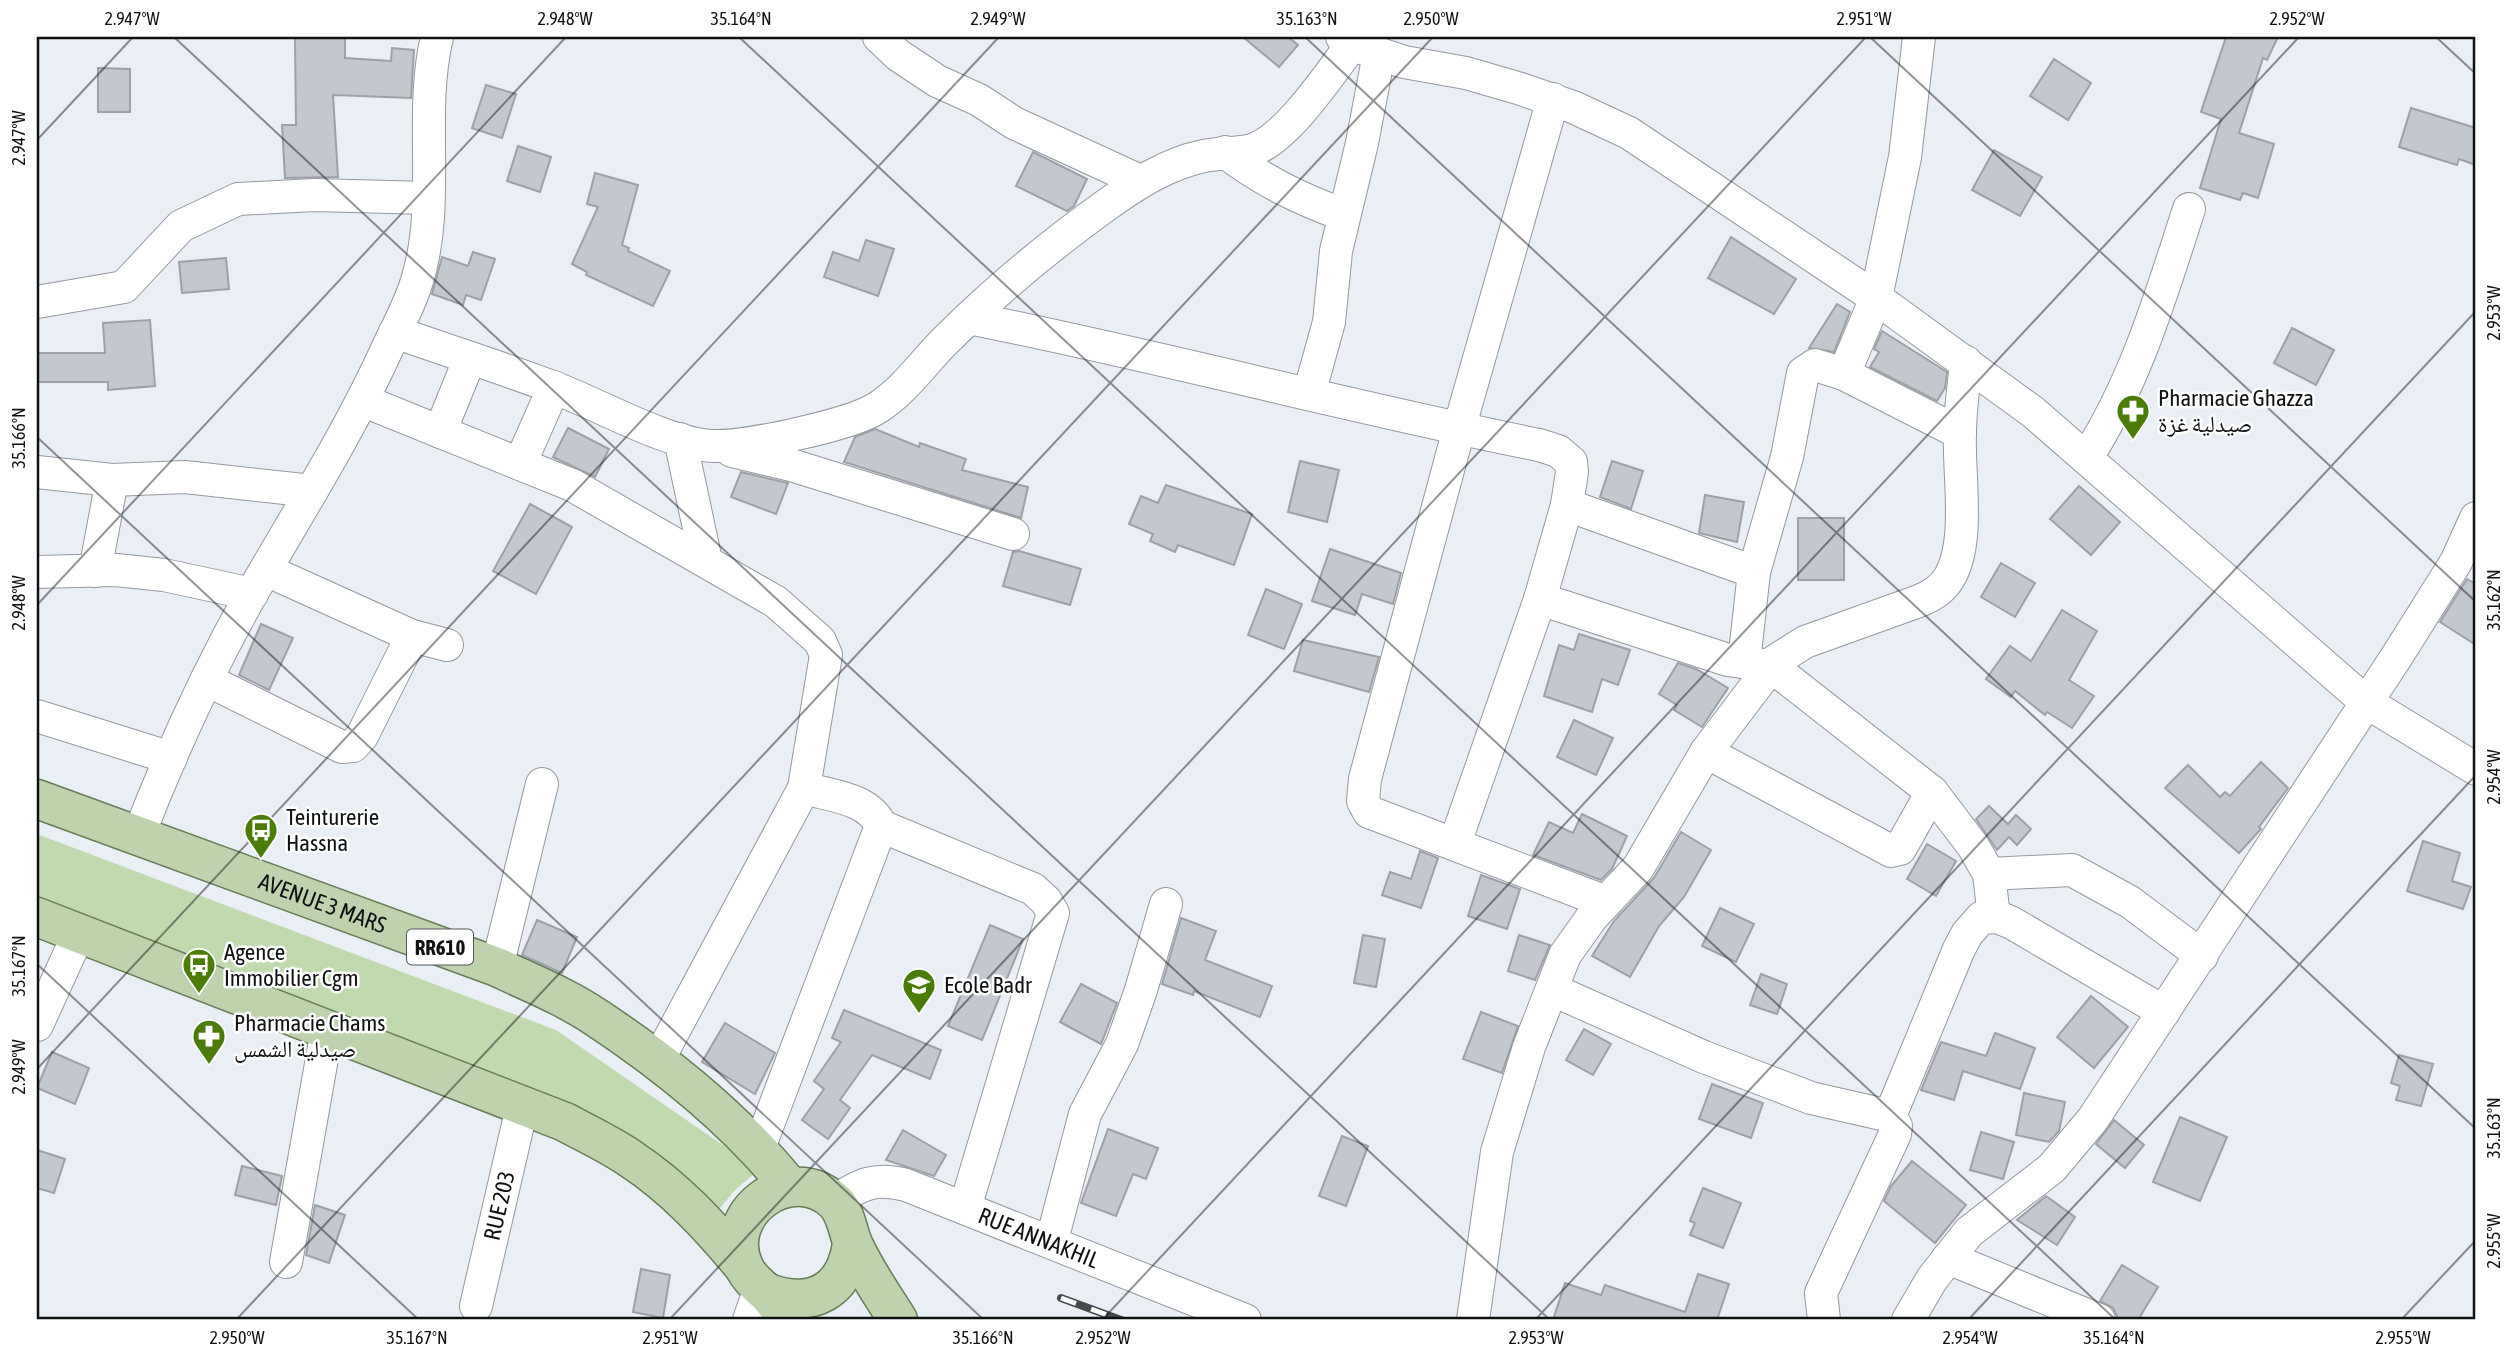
<svg xmlns="http://www.w3.org/2000/svg" width="2513" height="1357" font-family="'Asap Condensed','Noto Naskh Arabic',sans-serif">
<style>
.green{fill:#c0daad}
.building{fill:#c3c8ce;stroke:#9da1a7;stroke-width:2}
.lines{fill:none;stroke-linecap:round;stroke-linejoin:round}
.minor-casing{stroke:#94989e;stroke-width:34}
.major-casing{stroke:#657c54;stroke-width:41}
.minor{stroke:#fff;stroke-width:32}
.major{stroke:#bed3ad;stroke-width:38}
.rail-casing{stroke:#474a4d;stroke-width:8}
.rail{stroke:#fff;stroke-width:5;stroke-dasharray:16;stroke-linecap:butt}
.ticks{fill:none;stroke:#0f1113;stroke-width:2;stroke-opacity:0.45}
.labels{text-anchor:middle;dominant-baseline:central;stroke-width:5;stroke-linejoin:round;paint-order:stroke}
.shield{fill:#fff;stroke:#57585a;stroke-width:2}
.shield-label{font-size:21px;font-weight:bold;fill:#0f1113}
.poi-label{font-size:23px;fill:#0f1113;stroke:#fff;text-anchor:start}
.street-label{font-size:23px;fill:#0f1113;stroke:#fff}
.neatline{fill:none;stroke:#0f1113;stroke-width:2.5}
.ticks-label{font-size:18px;text-anchor:middle;fill:#0f1113}
</style>
<rect width="100%" height="100%" fill="#eaeff5"/>
<!-- green -->
<polygon class="green" points="37,834 556,1030 759,1170 736,1189 715,1214 646,1156 37,907"/>
<!-- building -->
<g class="building">
<polygon points="1243,37 1288,37 1298,45 1279,67"/>
<polygon points="2226,37 2278,37 2267,60 2263,58 2239,133 2274,144 2258,198 2243,193 2240,200 2200,188 2221,119 2201,112"/>
<polygon points="295,38 345,38 345,58 391,61 392,48 414,50 411,98 333,95 338,177 285,178 282,125 296,125"/>
<polygon points="2054,59 2091,83 2068,120 2030,96"/>
<polygon points="98,68 130,69 130,112 98,112"/>
<polygon points="486,85 516,94 502,138 472,128"/>
<polygon points="2411,108 2476,128 2476,165 2459,159 2457,165 2399,147"/>
<polygon points="518,146 551,157 540,192 507,181"/>
<polygon points="1994,150 2042,177 2020,216 1972,190"/>
<polygon points="1033,152 1087,179 1074,206 1067,211 1016,186"/>
<polygon points="595,173 638,185 622,245 629,248 628,251 670,271 653,306 586,275 587,272 572,264 598,207 587,204"/>
<polygon points="1731,237 1796,279 1774,314 1708,278"/>
<polygon points="866,240 894,249 878,296 824,277 833,252 859,261"/>
<polygon points="473,252 495,259 481,300 466,295 463,305 432,294 442,257 468,266"/>
<polygon points="226,258 229,289 182,293 179,262"/>
<polygon points="1837,304 1850,312 1834,352 1809,348"/>
<polygon points="150,320 155,386 108,390 108,382 37,382 37,353 105,353 103,323"/>
<polygon points="2292,328 2334,350 2316,385 2274,363"/>
<polygon points="1882,331 1947,372 1945,388 1937,401 1870,367 1879,352 1874,349"/>
<polygon points="568,428 609,449 595,477 553,457"/>
<polygon points="875,429 919,447 920,443 966,459 962,470 1028,487 1021,518 844,462 855,437"/>
<polygon points="1300,461 1339,470 1327,522 1288,512"/>
<polygon points="1612,461 1643,471 1631,509 1600,497"/>
<polygon points="741,472 788,483 776,514 731,497"/>
<polygon points="1166,485 1252,514 1234,565 1178,545 1175,552 1150,541 1153,534 1129,524 1141,496 1158,503"/>
<polygon points="2079,486 2120,522 2091,555 2050,519"/>
<polygon points="1705,495 1744,502 1737,542 1699,533"/>
<polygon points="530,504 572,527 536,594 493,571"/>
<rect x="1798" y="518" width="46" height="62"/>
<polygon points="1330,549 1401,573 1393,604 1362,594 1355,615 1312,601"/>
<polygon points="1019,551 1081,569 1070,605 1003,586 1013,552"/>
<polygon points="2001,563 2035,583 2015,617 1981,597"/>
<polygon points="2467,579 2476,584 2476,645 2440,622"/>
<polygon points="1266,589 1302,604 1284,649 1248,635"/>
<polygon points="2062,610 2097,631 2069,680 2094,696 2072,728 2047,712 2045,715 2015,691 2011,697 1986,679 2010,646 2031,661"/>
<polygon points="261,624 293,638 269,690 239,675"/>
<polygon points="1579,634 1630,650 1618,685 1602,679 1592,712 1544,696 1559,645 1574,650"/>
<polygon points="1303,640 1379,657 1369,692 1294,671"/>
<polygon points="1678,663 1696,669 1728,688 1702,727 1674,710 1677,705 1659,694"/>
<polygon points="1574,720 1613,738 1596,775 1557,757"/>
<polygon points="2261,762 2288,788 2259,827 2261,829 2239,853 2165,788 2188,765 2220,797 2225,792 2230,796"/>
<polygon points="1989,806 2008,824 2016,815 2031,829 2017,845 2009,837 1997,850 1976,819"/>
<polygon points="1582,814 1627,836 1612,869 1601,880 1533,855 1549,822 1573,833"/>
<polygon points="1681,832 1711,850 1684,897 1659,926 1630,977 1592,956 1614,921 1654,878"/>
<polygon points="2423,841 2460,853 2452,881 2471,887 2463,909 2407,891"/>
<polygon points="1927,844 1956,861 1936,896 1907,879"/>
<polygon points="1420,851 1438,858 1421,908 1382,895 1390,872 1411,879"/>
<polygon points="1481,875 1520,889 1507,929 1468,916"/>
<polygon points="1720,908 1754,924 1736,962 1702,946"/>
<polygon points="1181,918 1216,931 1205,960 1272,986 1260,1017 1194,991 1193,995 1162,984"/>
<polygon points="537,920 577,937 562,973 522,955"/>
<polygon points="990,925 1023,939 982,1040 948,1026"/>
<polygon points="1363,935 1385,939 1376,987 1354,983"/>
<polygon points="1519,935 1550,945 1535,980 1508,971"/>
<polygon points="1761,974 1787,984 1777,1014 1750,1005"/>
<polygon points="1081,984 1117,1003 1101,1044 1060,1022"/>
<polygon points="2091,996 2128,1027 2094,1068 2057,1037"/>
<polygon points="844,1010 941,1050 930,1079 872,1055 840,1100 850,1108 828,1139 802,1120 824,1089 814,1081 841,1042 832,1038"/>
<polygon points="1481,1012 1518,1026 1502,1073 1463,1059"/>
<polygon points="725,1023 775,1053 755,1094 702,1062"/>
<polygon points="1584,1029 1611,1044 1593,1075 1566,1060"/>
<polygon points="1995,1033 2035,1048 2020,1089 1963,1071 1954,1100 1921,1090 1941,1042 1986,1056"/>
<polygon points="52,1052 89,1068 75,1104 37,1088"/>
<polygon points="2399,1055 2433,1064 2421,1106 2396,1100 2400,1086 2391,1083"/>
<polygon points="1712,1084 1763,1103 1751,1138 1699,1119"/>
<polygon points="2024,1093 2065,1102 2059,1131 2049,1142 2016,1135"/>
<polygon points="2180,1117 2227,1137 2200,1201 2153,1182"/>
<polygon points="2114,1120 2144,1145 2125,1168 2096,1144"/>
<polygon points="1108,1129 1158,1148 1146,1179 1133,1174 1116,1216 1081,1203"/>
<polygon points="903,1130 946,1155 934,1176 886,1160"/>
<polygon points="1981,1132 2014,1142 2003,1179 1970,1170"/>
<polygon points="1342,1136 1368,1146 1346,1206 1319,1196"/>
<polygon points="37,1150 65,1159 54,1193 37,1188"/>
<polygon points="1912,1161 1966,1205 1935,1243 1884,1201 1891,1186"/>
<polygon points="242,1166 282,1176 276,1205 235,1195"/>
<polygon points="1703,1188 1741,1203 1723,1248 1690,1235 1695,1223 1690,1221"/>
<polygon points="2046,1196 2075,1217 2057,1245 2017,1220"/>
<polygon points="315,1205 345,1215 329,1263 306,1255"/>
<polygon points="2122,1265 2158,1287 2138,1320 2119,1320 2113,1308 2100,1301"/>
<polygon points="641,1269 670,1275 663,1318 633,1312"/>
<polygon points="1698,1274 1729,1284 1717,1320 1553,1320 1565,1283 1601,1295 1605,1285 1685,1312"/>
</g>
<g class="lines">
<defs>
<g id="minor">
<polyline points="879,37 898,55 937,81 979,100 1014,123 1140,181"/>
<polyline points="1342,37 1362,48 1404,62 1466,73 1521,89 1573,107 1629,133 1876,298 2033,412 2366,702 2476,769"/>
<polyline points="1553,99 1459,429 1365,779 1363,801 1369,812 1606,902"/>
<path d="M1225 152C1263 181 1300 199 1344 215"/>
<polyline points="37,302 124,287 181,226 238,199 314,195 428,198"/>
<path d="M969 318C1160 356 1348 407 1539 445L1558 451 1571 462 1572 472 1567 505 1540 599 1455 843"/>
<path d="M395 332C448 351 503 368 555 388 600 405 667 444 713 446 747 447 850 425 877 408 905 390 923 363 945 341 995 291 1048 247 1105 206 1134 185 1168 163 1204 156 1220 152 1239 155 1255 149 1289 136 1331 72 1353 43"/>
<polyline points="1844,374 1876,298 1905,157 1919,37"/>
<polyline points="1309,394 1329,322 1336,251 1362,143 1379,54"/>
<polyline points="364,401 572,485 776,602 820,641 826,655 804,788 657,1062"/>
<polyline points="440,432 470,358"/>
<polyline points="680,439 706,561"/>
<polyline points="732,451 791,465 1013,534"/>
<path d="M2087 457C2136 381 2161 295 2189 209"/>
<polyline points="520,464 554,387"/>
<polyline points="37,472 112,480 185,477 312,491"/>
<polyline points="1567,505 1754,572"/>
<polyline points="266,570 412,636 447,645"/>
<polyline points="95,571 112,480"/>
<polyline points="37,572 116,570 164,575 252,594"/>
<polyline points="1540,599 1728,660 1771,666 1932,792 1973,846 1989,874 1994,917"/>
<polyline points="1744,662 1754,572 1787,457 1803,373 1815,365 1844,374 1960,433"/>
<polyline points="207,680 342,747 353,746 362,736 412,636"/>
<polyline points="37,716 171,758"/>
<polyline points="1706,752 1891,851 1900,849 1932,792"/>
<polyline points="881,826 1033,889 1046,901 1053,913 965,1208"/>
<path d="M138 837C170 754 208 671 252 593 299 511 349 433 388 347 398 326 409 306 416 284 442 204 418 117 437 37"/>
<polyline points="1989,874 2072,870 2130,902 2202,956"/>
<polyline points="497,967 542,784"/>
<polyline points="1553,990 1704,1057 1811,1098 1890,1116 1896,1126 1895,1134 1821,1293 1824,1320"/>
<polyline points="37,1025 79,933"/>
<polyline points="1890,1116 1959,949 1967,934 1981,918 1998,917 2012,923 2164,1012"/>
<path d="M759 1148 881 826C869 798 831 796 804 788"/>
<path id="s1" d="M834 1202C860 1184 875 1177 906 1185L1245 1320"/>
<polyline points="1052,1240 1085,1114 1122,1044 1141,990 1166,904"/>
<polyline points="1948,1258 2099,1320"/>
<polyline points="286,1262 327,1030"/>
<path id="s2" d="M476 1306 523 1103"/>
<polyline points="749,1320 760,1288"/>
<path d="M1473 1320 1497 1152 1529 1047 1565 955 1592 917 1638 868 1706 752 1775 661 1805 642 1919 601C1931 596 1942 590 1949 578 1971 542 1958 474 1960 433 1960 409 1964 386 1966 362"/>
<polyline points="1908,1320 1932,1279 1969,1232 2052,1168 2093,1119 2397,656 2456,562 2476,518"/>
</g>
<g id="major">
<path id="s3" d="M37 799 497 967C531 983 566 997 597 1018 668 1065 737 1121 790 1187"/>
<path d="M37 917 565 1122C587 1134 611 1145 631 1159 675 1188 711 1227 744 1267"/>
<path d="M768 1293C813 1309 845 1291 852 1244"/>
<path d="M789 1320C782 1313 776 1303 769 1295 760 1286 750 1280 744 1267 719 1213 791 1160 835 1202 847 1214 847 1231 854 1246 866 1272 883 1296 898 1320"/>
</g>
</defs>
<!-- minor casing -->
<use href="#minor" class="minor-casing"/>
<!-- major casing -->
<use href="#major" class="major-casing"/>
<!-- minor -->
<use href="#minor" class="minor"/>
<!-- major -->
<use href="#major" class="major"/>
<defs>
<polyline id="rail" points="1061,1298 1121,1320"/>
</defs>
<!-- rail casing -->
<use href="#rail" class="rail-casing"/>
<!-- rail -->
<use href="#rail" class="rail"/>
</g>
<!-- ticks -->
<path class="ticks" d="M174 37 1550 1320M739 37 2116 1320M1305 37 2476 1129M1870 37 2476 602M2436 37 2476 74M37 140 133 37M37 437 984 1320M37 605 566 37M37 964 419 1320M37 1069 999 37M236 1320 1433 37M669 1320 1866 37M1102 1320 2299 37M1535 1320 2476 311M1968 1320 2476 775M2401 1320 2476 1240"/>
<!-- icons -->
<defs>
<symbol id="pharmacy-pin" viewBox="-11 -11 22 30"><path d="M0 17L-7.5 6A9.5 9.5 0 1 1 7.5 6Z" fill="#4b7c08" stroke="#fff"/><path d="M-2-6h4v4h4v4h-4v4h-4v-4h-4v-4h4Z" fill="#fff"/></symbol>
<symbol id="bus-pin" viewBox="-11 -11 22 30"><path d="M0 17L-7.5 6A9.5 9.5 0 1 1 7.5 6Z" fill="#4b7c08" stroke="#fff"/><path d="M-5-6H5V4H4V6H2V4H-2V6H-4V4H-5ZM-3.5-4V0h7V-4ZM-3.5 1.2v1.5H-2V1.2ZM2 1.2v1.5H3.5V1.2Z" fill="#fff"/></symbol>
<symbol id="school-pin" viewBox="-11 -11 22 30"><path d="M0 17L-7.5 6A9.5 9.5 0 1 1 7.5 6Z" fill="#4b7c08" stroke="#fff"/><path d="M0-5L7-2L0 1L-7-2ZM-4 1L0 2.5L4 1V4Q0 6-4 4Z" fill="#fff"/></symbol>
</defs>
<g fill-rule="evenodd">
<use href="#pharmacy-pin" x="2114" y="392" width="38" height="52"/>
<use href="#bus-pin" x="242" y="811" width="38" height="52"/>
<use href="#bus-pin" x="180" y="946" width="38" height="52"/>
<use href="#school-pin" x="900" y="966" width="38" height="52"/>
<use href="#pharmacy-pin" x="190" y="1017" width="38" height="52"/>
</g>
<g class="labels">
<!-- shield labels -->
<rect class="shield" x="407" y="929.5" width="66" height="35" rx="5"/>
<g class="shield-label">
<text x="440" y="947">RR610</text>
</g>
<!-- poi labels -->
<g class="poi-label">
<text x="2158" y="398">Pharmacie Ghazza<tspan x="2158" dy="26">صيدلية غزة</tspan></text>
<text x="286" y="817">Teinturerie<tspan x="286" dy="26">Hassna</tspan></text>
<text x="224" y="952">Agence<tspan x="224" dy="26">Immobilier Cgm</tspan></text>
<text x="944" y="985">Ecole Badr</text>
<text x="234" y="1023">Pharmacie Chams<tspan x="234" dy="26">صيدلية الشمس</tspan></text>
</g>
<!-- street labels -->
<g class="street-label">
<text stroke="none"><textPath href="#s3" startOffset="304">AVENUE 3 MARS</textPath></text>
<text stroke="none"><textPath href="#s2" startOffset="103">RUE 203</textPath></text>
<text stroke="none"><textPath href="#s1" startOffset="220">RUE ANNAKHIL</textPath></text>
</g>
</g>
<!-- border -->
<rect width="2513" height="1357" fill="none" stroke="#ffffff" stroke-width="77"/>
<rect x="38" y="38" width="2436" height="1280" class="neatline"/>
<g class="ticks-label">
<text x="132" y="25">2.947°W</text>
<text x="565" y="25">2.948°W</text>
<text x="741" y="25">35.164°N</text>
<text x="998" y="25">2.949°W</text>
<text x="1307" y="25">35.163°N</text>
<text x="1431" y="25">2.950°W</text>
<text x="1864" y="25">2.951°W</text>
<text x="2297" y="25">2.952°W</text>
<text transform="translate(19 138) rotate(-90)" y="6">2.947°W</text>
<text transform="translate(2494 313) rotate(-90)" y="6">2.953°W</text>
<text transform="translate(19 438) rotate(-90)" y="6">35.166°N</text>
<text transform="translate(2494 600) rotate(-90)" y="6">35.162°N</text>
<text transform="translate(19 603) rotate(-90)" y="6">2.948°W</text>
<text transform="translate(2494 777) rotate(-90)" y="6">2.954°W</text>
<text transform="translate(19 966) rotate(-90)" y="6">35.167°N</text>
<text transform="translate(19 1067) rotate(-90)" y="6">2.949°W</text>
<text transform="translate(2494 1128) rotate(-90)" y="6">35.163°N</text>
<text transform="translate(2494 1241) rotate(-90)" y="6">2.955°W</text>
<text x="237" y="1344">2.950°W</text>
<text x="417" y="1344">35.167°N</text>
<text x="670" y="1344">2.951°W</text>
<text x="983" y="1344">35.166°N</text>
<text x="1103" y="1344">2.952°W</text>
<text x="1536" y="1344">2.953°W</text>
<text x="1970" y="1344">2.954°W</text>
<text x="2114" y="1344">35.164°N</text>
<text x="2403" y="1344">2.955°W</text>
</g>
</svg>
